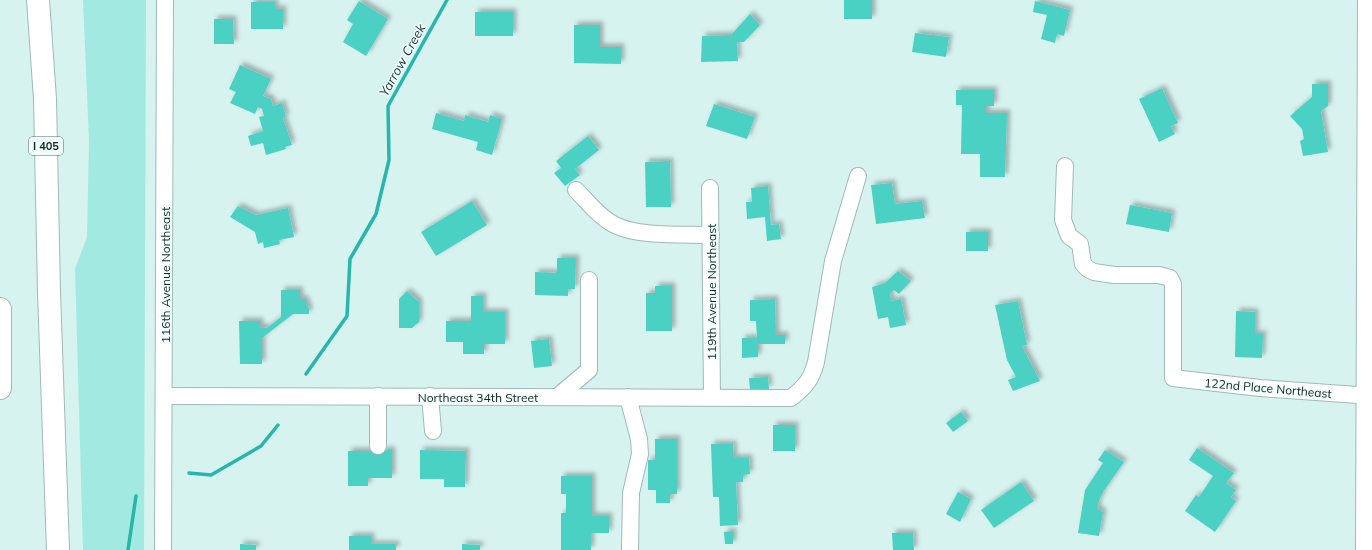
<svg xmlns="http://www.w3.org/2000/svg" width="1372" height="550" font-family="Mulish,sans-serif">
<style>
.green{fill:#a1e9e1}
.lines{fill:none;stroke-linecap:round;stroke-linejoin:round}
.stream{stroke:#28b6ab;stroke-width:3.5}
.building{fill:#4cd0c4;filter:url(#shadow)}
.minor-casing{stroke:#9fbab7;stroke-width:18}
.highway-casing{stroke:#9fbab7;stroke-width:24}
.minor{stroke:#fff;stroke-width:16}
.highway{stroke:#fff;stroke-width:22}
.labels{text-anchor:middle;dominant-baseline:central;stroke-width:3;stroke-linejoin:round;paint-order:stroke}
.shield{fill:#edfefc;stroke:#586563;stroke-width:1}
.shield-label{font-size:11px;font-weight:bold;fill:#182321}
.street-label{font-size:12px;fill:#182321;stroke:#edfefc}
.water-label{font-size:13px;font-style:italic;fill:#1d3431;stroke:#edfefc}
</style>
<defs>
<filter id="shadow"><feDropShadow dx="3.5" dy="-3.5" stdDeviation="2" flood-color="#0004"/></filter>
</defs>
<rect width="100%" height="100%" fill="#d7f3f0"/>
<!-- green -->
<polygon class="green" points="83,0 146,0 144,550 83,550 75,269 87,237 89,141"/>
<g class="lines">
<!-- stream -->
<g class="stream">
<polyline points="306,374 347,316 350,259 376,214 389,160 388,106 447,0"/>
<polyline points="189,473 211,475 261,446 278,425"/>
<polyline points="128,550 136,496"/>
</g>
</g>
<!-- building -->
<g class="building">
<rect x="844" y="0" width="28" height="19"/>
<polygon points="359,1 388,19 366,56 343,42 353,24 347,20"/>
<polygon points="1035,1 1070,10 1064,36 1057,34 1055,43 1041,39 1047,15 1033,12"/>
<polygon points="251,2 275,2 275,9 283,9 283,29 251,29"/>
<rect x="475" y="12" width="38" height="24"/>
<polygon points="750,14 760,25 744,42 737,42 738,61 701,62 702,36 731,35"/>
<polygon points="214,19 233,19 234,44 214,44"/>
<polygon points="574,25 600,25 600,47 621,47 621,64 574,63"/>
<polygon points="915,33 949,37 946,57 912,52"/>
<polygon points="240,65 271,79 263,96 271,99 273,106 282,103 286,117 283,118 292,145 285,147 286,149 266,155 263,143 251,146 248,136 263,131 259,117 264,116 262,109 258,107 255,114 230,103 236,92 229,89"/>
<polygon points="1312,84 1328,84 1328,106 1321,111 1328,152 1303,156 1300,141 1304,139 1302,129 1290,116 1312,97"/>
<polygon points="1162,88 1178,123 1171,126 1175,134 1159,142 1139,99"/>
<polygon points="956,90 994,90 994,106 986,106 986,113 1007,113 1005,177 980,177 980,154 961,154 962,105 956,105"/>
<polygon points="714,104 755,117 747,139 706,126"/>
<polygon points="436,113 464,121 465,115 488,122 490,115 502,119 492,155 476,150 478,142 432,129"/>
<polygon points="588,136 599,150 575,169 580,175 565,186 554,173 561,168 556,161"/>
<polygon points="670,161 671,207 646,207 645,162"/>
<polygon points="892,183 895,204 922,201 925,218 876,224 871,185"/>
<polygon points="768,186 771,225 779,224 781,239 767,241 765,217 747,219 746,202 752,202 751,188"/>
<polygon points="472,201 487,225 436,256 421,232"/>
<polygon points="1130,205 1172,213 1169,232 1126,224"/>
<polygon points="238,206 256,215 288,208 294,237 279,240 280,244 264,248 263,242 258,244 255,232 230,217"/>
<rect x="966" y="232" width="22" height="19"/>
<polygon points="557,258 576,258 575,289 568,289 568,296 535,295 535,272 557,273"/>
<polygon points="898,271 911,281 899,294 894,290 890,294 891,301 901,299 906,325 890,328 888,317 878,319 872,287 885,283"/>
<polygon points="655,286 672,286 672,331 646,331 646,293 655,293"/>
<polygon points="281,290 300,290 300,299 306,299 306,304 309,308 309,314 293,314 262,338 262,364 240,364 239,321 260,321 260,327 267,328 281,317"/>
<polygon points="407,291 419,302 419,322 412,328 399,328 399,299"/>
<polygon points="471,296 483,296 483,312 505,312 505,344 484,344 484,354 463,354 463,342 446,342 446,321 471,321"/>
<polygon points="775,299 776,335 785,335 785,344 758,344 758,357 742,358 742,338 757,338 756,321 750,321 750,300"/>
<polygon points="1018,301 1027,345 1022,346 1040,381 1013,391 1008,380 1016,377 1007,360 995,305"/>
<polygon points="1236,311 1255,312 1255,334 1263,334 1262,358 1235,357"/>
<polygon points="549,339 552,366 534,368 531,341"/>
<polygon points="768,377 769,389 750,389 749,378"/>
<polygon points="961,412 968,421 953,432 946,423"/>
<rect x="773" y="425" width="22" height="26"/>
<polygon points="655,439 677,439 677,494 670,494 670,503 656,503 656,490 648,490 648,460 655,460"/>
<polygon points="711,444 733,444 734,458 749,458 750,474 743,475 743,482 736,482 738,525 720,526 719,497 713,497"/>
<polygon points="1197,448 1234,473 1226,483 1236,490 1231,497 1236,501 1215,532 1185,511 1196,495 1199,497 1213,476 1189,460"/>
<polygon points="384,450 392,450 392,478 368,478 368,486 348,486 348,451 384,451"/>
<polygon points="420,450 466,451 465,487 444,487 444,479 420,479"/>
<polygon points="1105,450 1124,462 1103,492 1099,501 1097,508 1103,512 1099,536 1078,533 1085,490 1103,463 1098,460"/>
<polygon points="561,476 592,476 592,516 609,516 609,533 591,533 591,550 561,550 561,513 566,513 566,494 561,494"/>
<polygon points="1021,482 1034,501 994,528 981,510"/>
<polygon points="958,492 971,499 960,522 946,514"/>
<polygon points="733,531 733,544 725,544 724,532"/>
<polygon points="892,533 913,533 914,550 893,550"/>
<polygon points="349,536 371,536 371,544 396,544 396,550 349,550"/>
<polygon points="240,544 256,545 256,550 240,550"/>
<polygon points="462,544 480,545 480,550 462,550"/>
</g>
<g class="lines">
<defs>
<g id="minor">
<polyline points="1065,166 1063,220 1069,236 1080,244 1083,264 1088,269 1094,272 1114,275 1159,275 1170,278 1173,284 1173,378 1260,388 1372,396"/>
<polyline points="710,188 712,397"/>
<path d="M576 190C588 202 600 218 615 225 638 237 684 234 711 235"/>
<path d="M164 396 791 398C806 386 811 380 816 362L833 261 858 176"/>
<polyline points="430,396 433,431"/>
<polyline points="557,397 589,370 589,280"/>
<polyline points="628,397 639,439 640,454 631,493 630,550"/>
<polyline points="378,446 378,396"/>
<polyline points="163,550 165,0"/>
<polyline points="1364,550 1366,0"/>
</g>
<g id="highway">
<polyline points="38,0 45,99 49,292 58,550"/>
<polyline points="0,309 0,388"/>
</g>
</defs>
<!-- minor casing -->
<use href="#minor" class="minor-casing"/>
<!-- highway casing -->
<use href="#highway" class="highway-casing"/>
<!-- minor -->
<use href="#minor" class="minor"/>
<!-- highway -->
<use href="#highway" class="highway"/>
</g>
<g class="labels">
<!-- shield labels -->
<rect class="shield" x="29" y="137" width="34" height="18" rx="3"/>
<g class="shield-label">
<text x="46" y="146">I 405</text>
</g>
<!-- street labels -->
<g class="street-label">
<text transform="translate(165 275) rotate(-90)">116th Avenue Northeast</text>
<text transform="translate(711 292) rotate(-90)">119th Avenue Northeast</text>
<text transform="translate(1268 388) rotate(5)">122nd Place Northeast</text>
<text x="478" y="397">Northeast 34th Street</text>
</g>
<!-- water labels -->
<g class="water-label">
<text transform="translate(402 60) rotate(-61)">Yarrow Creek</text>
</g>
</g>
</svg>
